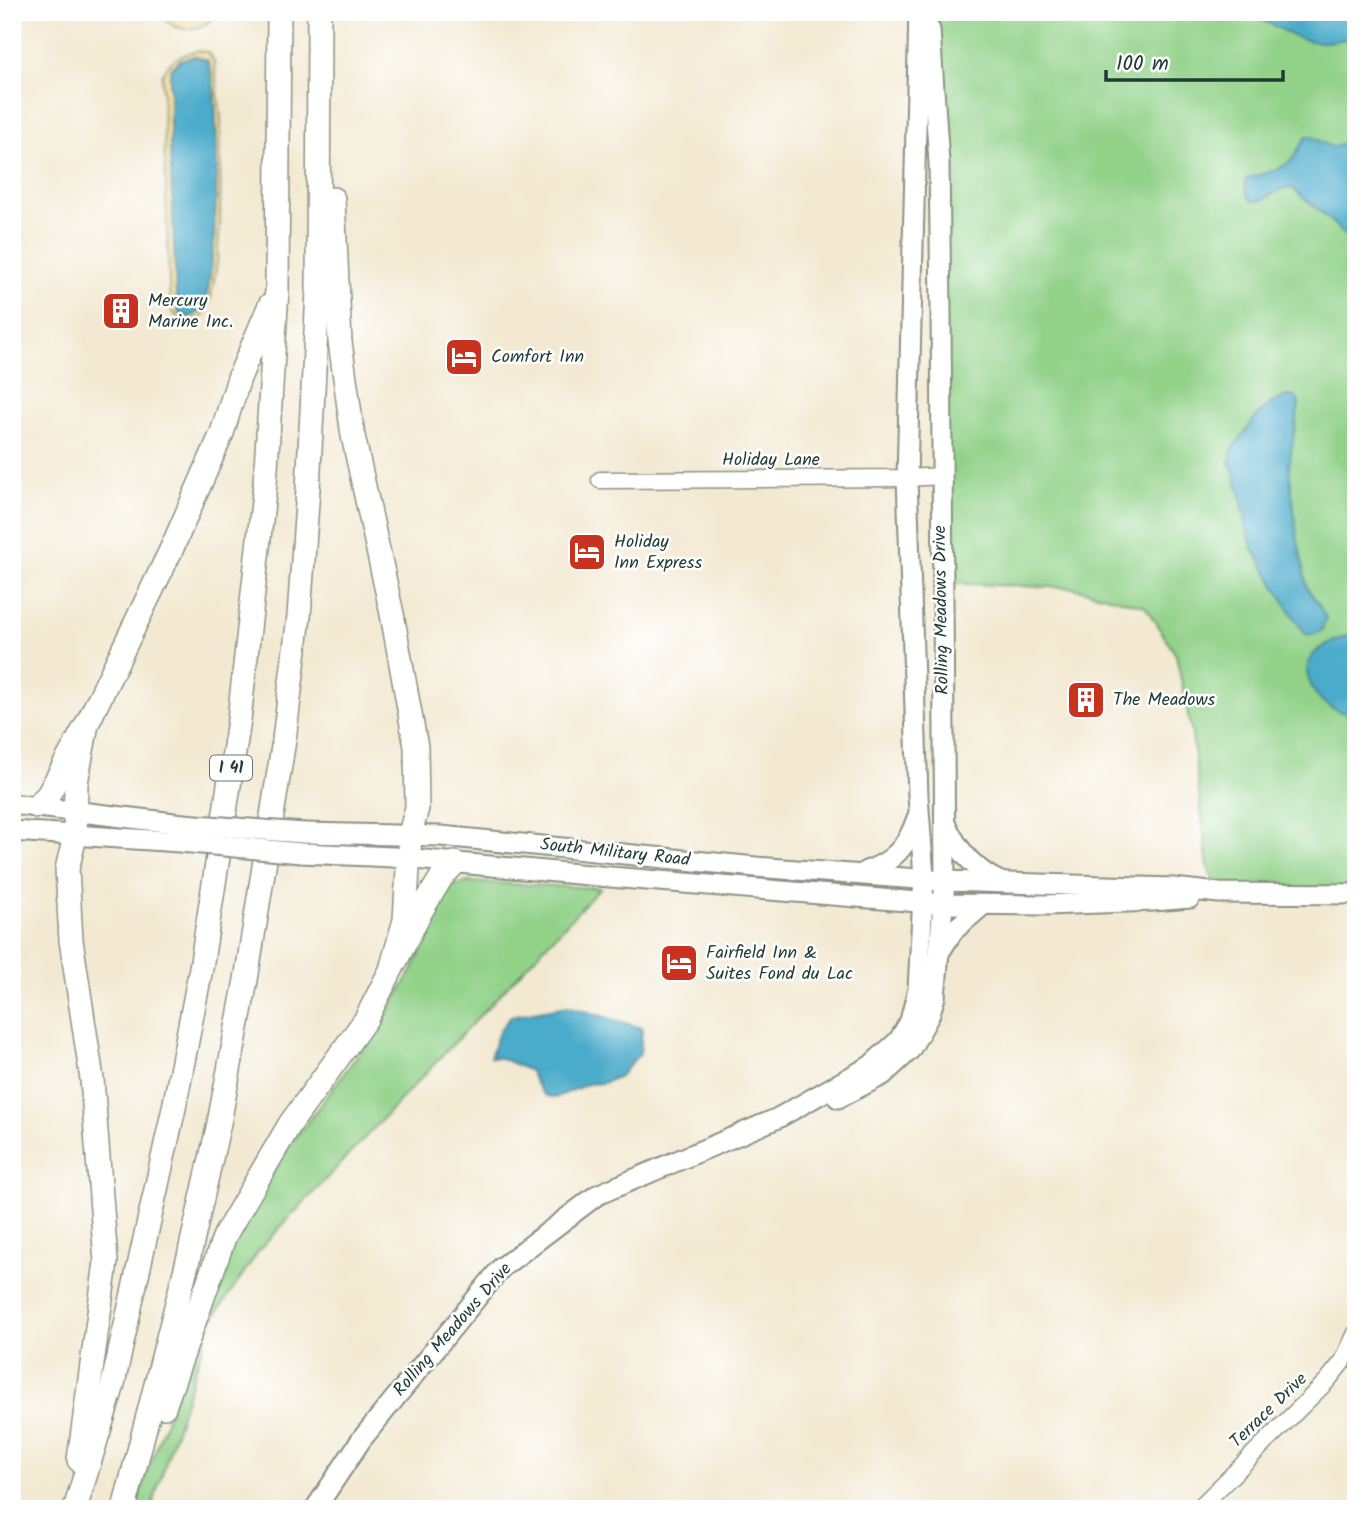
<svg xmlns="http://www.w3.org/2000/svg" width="1368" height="1521" font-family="Kalam,sans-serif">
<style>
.green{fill:#92d289;stroke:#58885e;stroke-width:2}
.sand{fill:#eeda9e;stroke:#868c69;stroke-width:2}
.water{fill:#4cabcb;stroke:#367480;stroke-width:2}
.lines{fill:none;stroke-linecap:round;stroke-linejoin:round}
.minor-casing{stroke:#899383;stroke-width:19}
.major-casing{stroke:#899383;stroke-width:23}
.highway-casing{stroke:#899383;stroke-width:26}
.minor{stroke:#fff;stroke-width:16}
.major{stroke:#fff;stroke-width:19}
.highway{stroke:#fff;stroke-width:23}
.major-bridge-casing{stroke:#899383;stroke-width:23;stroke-linecap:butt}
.major-bridge{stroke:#fff;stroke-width:19}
.labels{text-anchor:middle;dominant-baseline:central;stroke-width:5;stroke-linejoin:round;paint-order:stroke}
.shield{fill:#fff;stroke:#627771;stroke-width:2}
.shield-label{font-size:16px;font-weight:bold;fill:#1f3d34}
.poi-label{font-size:18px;fill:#1f3d34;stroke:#fff;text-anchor:start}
.street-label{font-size:18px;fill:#1f3d34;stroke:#fff}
</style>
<rect width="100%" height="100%" fill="#fff"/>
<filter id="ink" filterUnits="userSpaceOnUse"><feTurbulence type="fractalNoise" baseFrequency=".0143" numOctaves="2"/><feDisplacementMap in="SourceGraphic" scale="14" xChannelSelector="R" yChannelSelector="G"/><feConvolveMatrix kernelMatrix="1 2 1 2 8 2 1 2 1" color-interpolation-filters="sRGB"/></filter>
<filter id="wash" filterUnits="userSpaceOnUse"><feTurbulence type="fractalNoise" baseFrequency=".00686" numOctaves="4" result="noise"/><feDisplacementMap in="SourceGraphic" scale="28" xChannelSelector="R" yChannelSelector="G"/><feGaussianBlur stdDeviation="1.57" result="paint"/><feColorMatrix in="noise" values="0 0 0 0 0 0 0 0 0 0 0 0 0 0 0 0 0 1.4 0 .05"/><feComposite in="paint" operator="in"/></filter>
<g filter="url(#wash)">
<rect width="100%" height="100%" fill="#f3e9d2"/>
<!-- green -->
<g class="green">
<polygon points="929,12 1356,12 1356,894 1219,893 1208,868 1192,734 1176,655 1145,606 1074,588 941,583 939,163"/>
<polygon points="468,882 600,888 260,1249 210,1323 151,1509 134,1509 207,1307 232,1245 284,1153 381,1024 412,971 436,918 443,896 452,886"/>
</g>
<!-- sand -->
<g class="sand">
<path d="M161 12H218C203 32 174 37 161 12Z"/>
<path d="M197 51 207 52 214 61 221 119 220 222 217 263 211 297 204 315C189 326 177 323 170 306L162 75C169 60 181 54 197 51Z"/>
</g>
<!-- water -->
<g class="water">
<path d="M1253 12H1356V36C1322 46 1306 44 1276 27 1268 23 1259 19 1253 12Z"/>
<path d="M194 56 207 60C223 90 217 271 204 305 201 312 196 315 188 318L179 313 176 294 170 148V70L180 60Z"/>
<path d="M1356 131V236L1344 235 1330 220 1293 189H1282L1260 201H1251C1246 193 1244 188 1246 179L1278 169 1291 161 1306 137 1311 136C1339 152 1332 151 1356 131Z"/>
<polygon points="1286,396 1296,397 1299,404 1289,465 1297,535 1307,588 1318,603 1326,618 1322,630 1314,635 1306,634 1296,621 1253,548 1248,534 1240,491 1230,462 1232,450 1255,418 1270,404"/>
<path d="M1356 634V716C1332 711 1315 702 1308 677 1306 671 1308 661 1312 656 1321 644 1341 638 1356 634Z"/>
<polygon points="568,1006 642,1028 640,1053 620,1076 603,1083 587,1084 555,1098 544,1095 535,1082 530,1071 501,1058 490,1057 499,1032 511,1016"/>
</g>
</g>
<g filter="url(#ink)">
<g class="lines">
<defs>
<g id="minor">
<polyline points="600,480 907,478 941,476"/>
<polyline points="1198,1509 1327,1381 1343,1361 1356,1333"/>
</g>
<g id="major">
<polyline points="12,804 183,824"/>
<path d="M946 825C958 850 975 871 1001 882"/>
<polyline points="12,831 180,842"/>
<polyline points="304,833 441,836 756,867 945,881 1173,888 1219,893 1356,894"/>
<polyline points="301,853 393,857 610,877 943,904 1046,905 1154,901 1190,898"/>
<path d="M866 871C894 862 908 845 917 818"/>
<polyline points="941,950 953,931 983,905"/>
<polyline points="838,1098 883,1075 910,1050 929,1016 935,997 937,976 945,881 941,311 939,163 930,30"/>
<polyline points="315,1509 361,1440 501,1268 597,1195 778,1118 870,1066 899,1040 910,1021 918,989 924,877 918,796 907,478 919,12"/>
</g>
<g id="highway">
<polyline points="333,199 340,342 353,436 392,614 416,747 417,808 410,834 405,920 392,966"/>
<polyline points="37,806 48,795 87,724 172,548 222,433 239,378 270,305"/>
<polyline points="164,1407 225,1235 290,1124 366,1019 421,911 441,878 455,863"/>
<polyline points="79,1460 106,1262 92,1079 71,940 67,869 75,837 76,783 87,724"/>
<polyline points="75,1509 112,1388 174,1108 201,968 239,720 265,484 277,290 279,12"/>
<polyline points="124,1509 189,1256 219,1123 246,980 284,740 299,616 308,489 318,291 319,12"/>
</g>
</defs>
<!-- minor casing -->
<use href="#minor" class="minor-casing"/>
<!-- major casing -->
<use href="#major" class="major-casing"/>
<!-- highway casing -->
<use href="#highway" class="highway-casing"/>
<!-- minor -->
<use href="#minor" class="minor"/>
<!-- major -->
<use href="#major" class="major"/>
<!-- highway -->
<use href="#highway" class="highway"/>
<defs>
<g id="major-bridge">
<polyline points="183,824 304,833"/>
<polyline points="180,842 301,853"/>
</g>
</defs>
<!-- major-bridge casing -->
<use href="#major-bridge" class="major-bridge-casing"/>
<!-- major-bridge -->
<use href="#major-bridge" class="major-bridge"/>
</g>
</g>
<!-- icons -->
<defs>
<symbol id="building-square" viewBox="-11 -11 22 22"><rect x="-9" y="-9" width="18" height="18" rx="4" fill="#c8321e" stroke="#fff"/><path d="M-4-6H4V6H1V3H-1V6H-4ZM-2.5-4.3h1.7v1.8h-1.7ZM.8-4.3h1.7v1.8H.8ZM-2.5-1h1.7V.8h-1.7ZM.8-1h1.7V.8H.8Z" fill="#fff"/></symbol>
<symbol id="hotel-square" viewBox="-11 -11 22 22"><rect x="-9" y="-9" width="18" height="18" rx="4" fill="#c8321e" stroke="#fff"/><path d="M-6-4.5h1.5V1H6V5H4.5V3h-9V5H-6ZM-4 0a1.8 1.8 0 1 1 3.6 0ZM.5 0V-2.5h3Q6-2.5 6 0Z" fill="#fff"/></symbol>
</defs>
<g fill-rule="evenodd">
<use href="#building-square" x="99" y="289" width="44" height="44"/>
<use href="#hotel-square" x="442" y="335" width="44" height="44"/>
<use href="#hotel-square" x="565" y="530" width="44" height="44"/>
<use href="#building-square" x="1064" y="678" width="44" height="44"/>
<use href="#hotel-square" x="657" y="941" width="44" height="44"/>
</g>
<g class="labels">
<!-- shield labels -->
<rect class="shield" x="210" y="755.5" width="42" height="25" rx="5"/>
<g class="shield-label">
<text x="231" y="768">I 41</text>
</g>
<!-- poi labels -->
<g class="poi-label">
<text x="148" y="301">Mercury<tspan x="148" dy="21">Marine Inc.</tspan></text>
<text x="491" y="357">Comfort Inn</text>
<text x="614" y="542">Holiday<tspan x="614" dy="21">Inn Express</tspan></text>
<text x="1113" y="700">The Meadows</text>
<text x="706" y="953">Fairfield Inn &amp;<tspan x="706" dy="21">Suites Fond du Lac</tspan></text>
</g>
<!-- street labels -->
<g class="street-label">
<text x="771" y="460">Holiday Lane</text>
<text transform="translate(942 610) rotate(-91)">Rolling Meadows Drive</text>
<text transform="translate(615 853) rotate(6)">South Military Road</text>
<text transform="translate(453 1330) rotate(-49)">Rolling Meadows Drive</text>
<text transform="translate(1269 1411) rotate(-44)">Terrace Drive</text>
</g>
</g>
<!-- margin -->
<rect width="1368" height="1521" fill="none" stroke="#fff" stroke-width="42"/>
<!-- scale -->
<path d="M1106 70v10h177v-10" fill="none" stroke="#1f3d34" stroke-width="3.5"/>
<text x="1116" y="70" font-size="21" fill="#1f3d34" stroke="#ffffff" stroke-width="5" paint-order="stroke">100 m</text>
</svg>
